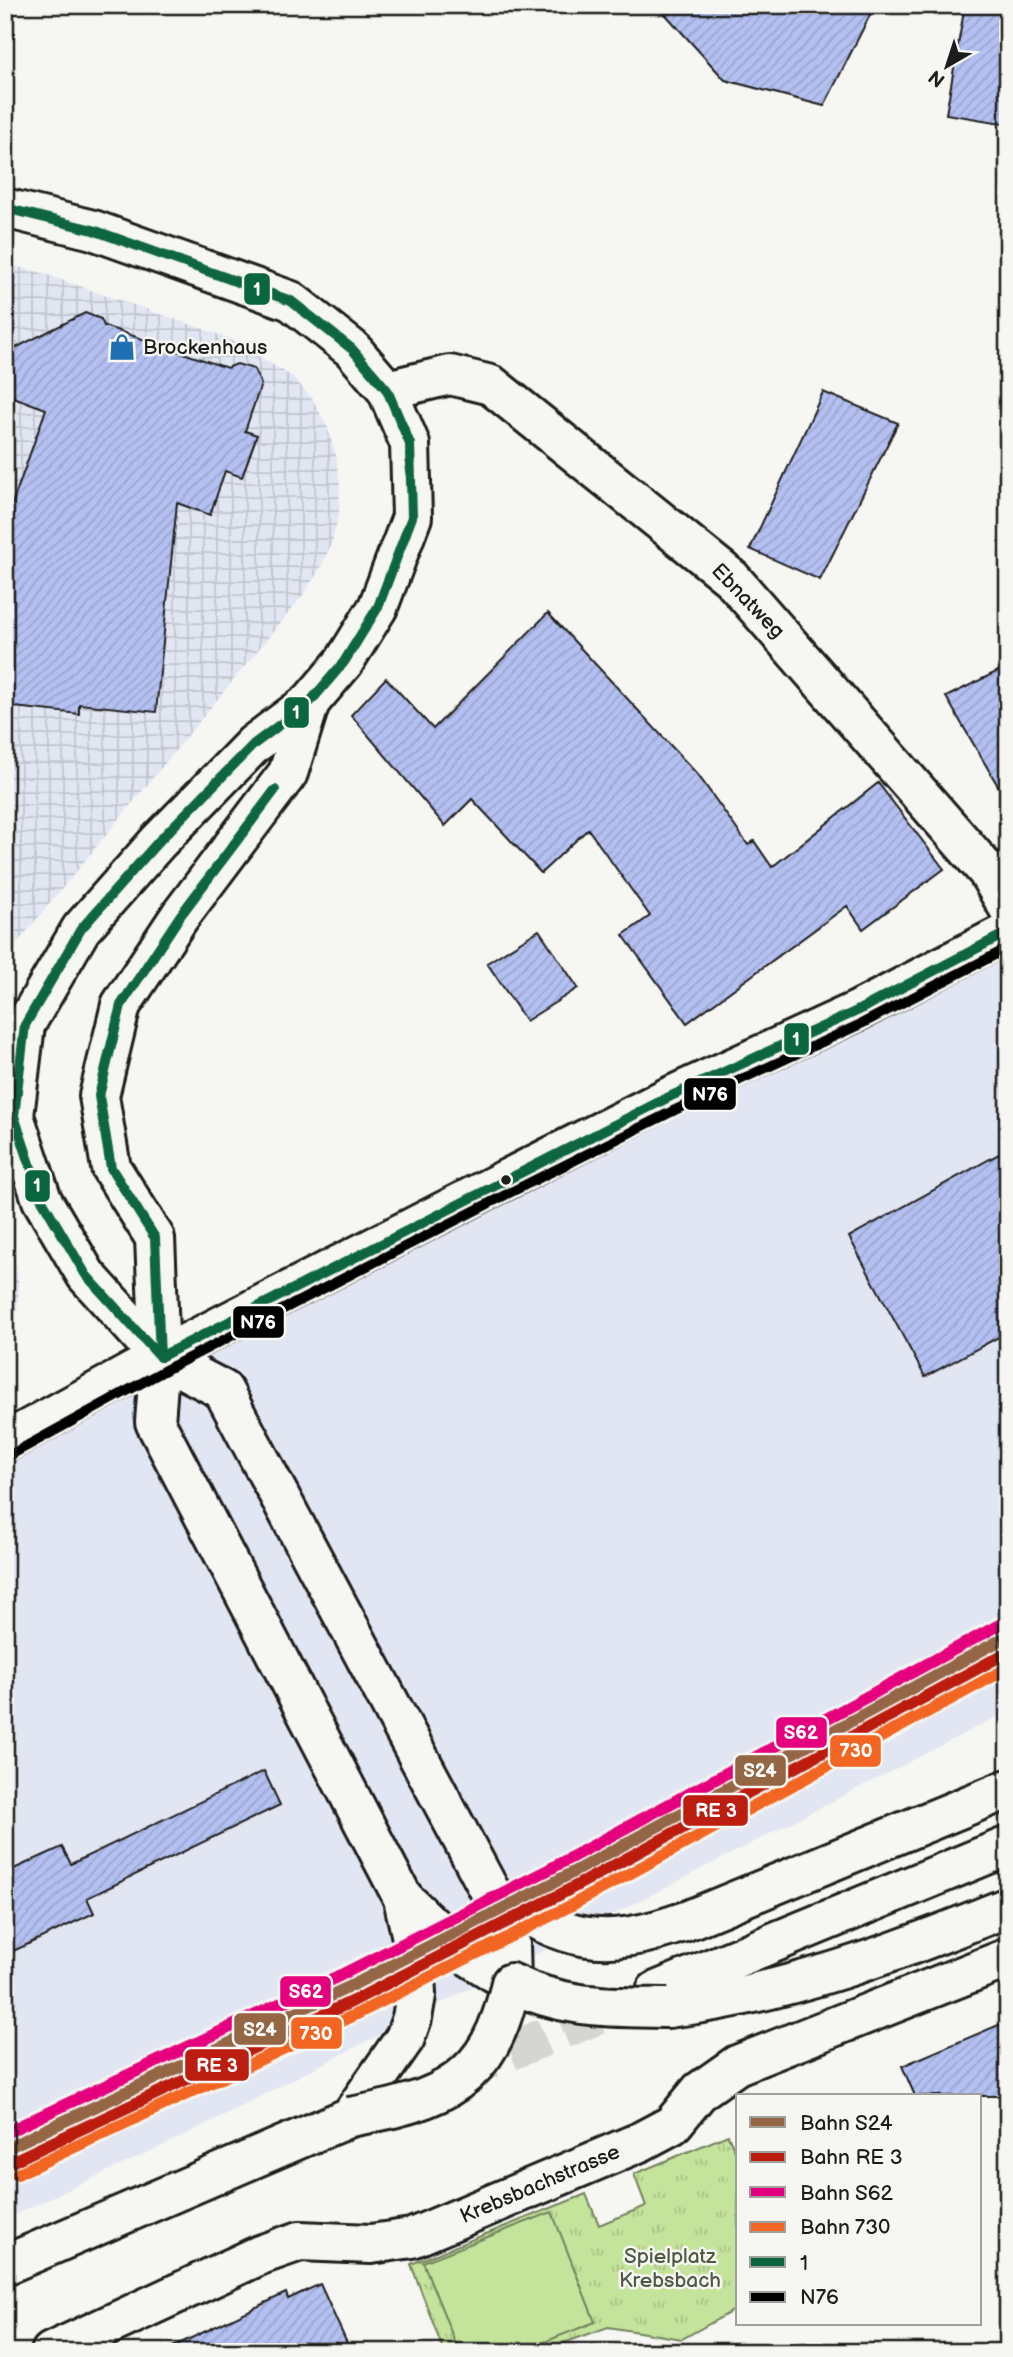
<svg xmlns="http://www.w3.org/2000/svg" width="1013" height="2357" font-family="'Balsamiq Sans',sans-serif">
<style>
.built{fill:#e2e6f2}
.industrial{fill:url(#industrial-grid)}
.park{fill:url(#park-tufts);stroke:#70805c;stroke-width:2}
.pitch{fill:#c4e39b;stroke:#70805c;stroke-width:2}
.building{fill:url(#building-hatch);stroke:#1c1c1c;stroke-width:2}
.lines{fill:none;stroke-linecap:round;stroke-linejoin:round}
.highway-tunnel{stroke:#d5d5d2;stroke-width:38;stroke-dasharray:38 19;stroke-linecap:butt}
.street-casing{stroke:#1c1c1c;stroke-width:44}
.secondary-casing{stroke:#1c1c1c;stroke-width:44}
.primary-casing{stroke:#1c1c1c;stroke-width:44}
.highway-casing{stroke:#1c1c1c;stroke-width:44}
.street{stroke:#f6f6f2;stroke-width:38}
.secondary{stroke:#f6f6f2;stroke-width:38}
.primary{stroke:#f6f6f2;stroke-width:38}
.highway{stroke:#f6f6f2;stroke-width:38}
.highway-bridge-casing{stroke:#1c1c1c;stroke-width:44;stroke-linecap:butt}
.highway-bridge{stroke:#f6f6f2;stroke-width:38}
.bus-1-casing{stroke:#f6f6f2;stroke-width:16}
.bus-2-casing{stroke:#f6f6f2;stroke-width:16}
.bus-1{stroke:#09663f;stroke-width:10}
.bus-2{stroke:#000;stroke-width:10}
.rail-1-casing{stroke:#f6f6f2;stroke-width:18}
.rail-2-casing{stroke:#f6f6f2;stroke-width:18}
.rail-3-casing{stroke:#f6f6f2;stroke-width:18}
.rail-4-casing{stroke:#f6f6f2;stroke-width:18}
.rail-1{stroke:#946644;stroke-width:12}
.rail-2{stroke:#bb1e10;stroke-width:12}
.rail-3{stroke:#e5007d;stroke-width:12}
.rail-4{stroke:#f26522;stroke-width:12}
.bus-dot{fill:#1c1c1c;stroke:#f6f6f2;stroke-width:2.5}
.labels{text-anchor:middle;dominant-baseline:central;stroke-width:5;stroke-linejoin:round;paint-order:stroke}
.poi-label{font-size:21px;fill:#1c1c1c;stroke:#f6f6f2;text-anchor:start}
.street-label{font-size:21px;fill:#1c1c1c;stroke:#f6f6f2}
.park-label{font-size:21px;fill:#4e5842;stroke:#f6f6f2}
.line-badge{stroke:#f6f6f2;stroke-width:2.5}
.badge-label{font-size:19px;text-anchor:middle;font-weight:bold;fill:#fff}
</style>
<defs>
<pattern id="industrial-grid" width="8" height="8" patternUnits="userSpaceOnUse" patternTransform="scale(1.75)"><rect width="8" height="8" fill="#e2e6f2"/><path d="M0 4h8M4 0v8" fill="none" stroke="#c1c5cf"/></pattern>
<pattern id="park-tufts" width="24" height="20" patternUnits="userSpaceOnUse" patternTransform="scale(1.75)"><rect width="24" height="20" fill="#c4e39b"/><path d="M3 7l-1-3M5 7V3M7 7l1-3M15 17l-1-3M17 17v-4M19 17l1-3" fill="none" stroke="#a8c285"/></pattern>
<pattern id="building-hatch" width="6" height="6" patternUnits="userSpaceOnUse" patternTransform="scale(1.75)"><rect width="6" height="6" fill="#b4c0f1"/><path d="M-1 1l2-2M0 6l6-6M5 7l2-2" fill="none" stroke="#9aa4ce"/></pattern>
</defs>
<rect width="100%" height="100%" fill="#f6f6f2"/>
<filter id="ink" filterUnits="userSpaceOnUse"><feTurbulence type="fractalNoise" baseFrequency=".0143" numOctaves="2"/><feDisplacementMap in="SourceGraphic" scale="14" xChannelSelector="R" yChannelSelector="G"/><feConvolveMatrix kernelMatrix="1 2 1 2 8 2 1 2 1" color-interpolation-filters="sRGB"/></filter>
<g filter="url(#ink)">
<!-- built -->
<polygon class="built" points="1008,932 1008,1711 179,2138 5,2219 5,1442"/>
<!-- industrial -->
<g class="industrial">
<polygon points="5,264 39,272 226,337 293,377 313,400 327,426 336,455 340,484 339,513 332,542 320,569 304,594 5,958"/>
<polygon points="5,1233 16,1263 19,1291 16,1318 5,1348"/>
</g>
<!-- park -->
<polygon class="park" points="728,2135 738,2158 738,2308 682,2339 608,2327 539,2352 444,2352 411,2264 586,2194 599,2225 646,2206 634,2174"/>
<!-- pitch -->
<polygon class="pitch" points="552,2212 595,2322 519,2352 459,2352 423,2262"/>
<!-- building -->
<g class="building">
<polygon points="657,5 875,5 824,106 725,80"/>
<polygon points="965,5 1008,5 1008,124 946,114"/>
<polygon points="85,313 101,319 104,326 227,368 237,364 254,369 261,384 245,431 257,435 242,477 225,471 210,515 177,503 156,712 79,704 79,714 5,706 5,524 46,409 5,394 5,353"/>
<polygon points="823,392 898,423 820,580 750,549"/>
<polygon points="548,613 698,775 748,845 754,841 772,867 878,783 944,869 863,929 847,906 687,1023 623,935 650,916 588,829 541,873 472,799 445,826 351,715 386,678 433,729"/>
<polygon points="1008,666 1008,803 946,697"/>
<polygon points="539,930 578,988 526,1021 487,963"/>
<polygon points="1008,1149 1008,1332 925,1377 849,1237"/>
<polygon points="264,1771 280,1805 87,1898 94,1913 5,1955 5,1873 62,1847 71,1864"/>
<polygon points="1008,2021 1008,2096 915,2096 902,2066"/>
<polygon points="320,2284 351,2352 162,2352 286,2293 288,2299"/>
</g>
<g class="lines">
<!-- highway-tunnel -->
<polyline class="highway-tunnel" points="457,2073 628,2003"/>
<defs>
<g id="street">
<polyline points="387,390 450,375 491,385 731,578 987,871 1008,907"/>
<polyline points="51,2352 260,2255 300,2241 371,2244 412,2238 640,2142 672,2125 700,2091 737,2065 1008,1958"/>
</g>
<g id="secondary">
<polyline points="5,208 93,230 291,301 352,349 387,390 410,444 412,517 378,607 344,662 310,702 254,744 158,842 81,929 25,1025 14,1116 42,1200 86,1275 160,1357"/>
<polyline points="160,1357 155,1238 111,1168 99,1096 121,1005 180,916 288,773 310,702"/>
</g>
<polyline id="primary" points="5,1442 160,1357 505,1180 669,1097 857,1011 1008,932"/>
<g id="highway">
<path d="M492 1895C568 1940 599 1952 686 1921L1008 1789"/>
<polyline points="403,1898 454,1947 511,1983"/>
<polyline points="656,1991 1008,1846"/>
<path d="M668 2008C786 1994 898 1952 1008 1907"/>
<polyline points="5,2265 350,2117 405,2038 412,2018 416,1995 414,1947 403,1898 155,1422 160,1357 223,1390 492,1895 510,1943 511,1983"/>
</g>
</defs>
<!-- street casing -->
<use href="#street" class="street-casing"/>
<!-- secondary casing -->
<use href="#secondary" class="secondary-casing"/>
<!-- primary casing -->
<use href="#primary" class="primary-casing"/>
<!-- highway casing -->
<use href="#highway" class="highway-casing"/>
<!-- street -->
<use href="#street" class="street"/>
<!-- secondary -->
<use href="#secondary" class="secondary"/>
<!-- primary -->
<use href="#primary" class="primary"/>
<!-- highway -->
<use href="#highway" class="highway"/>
<defs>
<path id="highway-bridge" d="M350 2117C442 2100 490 2083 511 1983 565 2009 609 2007 668 2008"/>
</defs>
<!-- highway-bridge casing -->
<use href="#highway-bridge" class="highway-bridge-casing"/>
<!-- highway-bridge -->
<use href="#highway-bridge" class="highway-bridge"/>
<defs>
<g id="bus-1">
<polyline points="5,208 93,230 291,301 352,349 387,390 410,444 412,517 378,607 344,662 310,702 254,744 158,842 81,929 25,1025 14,1116 42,1200 86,1275 160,1357"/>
<polyline points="160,1357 155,1238 111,1168 99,1096 121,1005 180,916 275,790"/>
<polyline points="160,1357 669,1097 857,1011 1008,932"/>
</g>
<polyline id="bus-2" points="12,1454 167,1369 511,1192 675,1110 863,1023 1008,948"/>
</defs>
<!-- bus-1 casing -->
<use href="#bus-1" class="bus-1-casing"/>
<!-- bus-2 casing -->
<use href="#bus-2" class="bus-2-casing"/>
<!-- bus-1 -->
<use href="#bus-1" class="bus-1"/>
<!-- bus-2 -->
<use href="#bus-2" class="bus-2"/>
<defs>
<polyline id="rail-1" points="5,2149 347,1988 555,1882 1008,1636"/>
<polyline id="rail-2" points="11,2162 353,2001 561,1894 1008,1652"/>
<polyline id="rail-3" points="5,2133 341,1975 548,1870 1001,1624"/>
<polyline id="rail-4" points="17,2174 359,2013 568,1907 1008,1668"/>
</defs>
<!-- rail-1 casing -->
<use href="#rail-1" class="rail-1-casing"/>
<!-- rail-2 casing -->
<use href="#rail-2" class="rail-2-casing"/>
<!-- rail-3 casing -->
<use href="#rail-3" class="rail-3-casing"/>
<!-- rail-4 casing -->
<use href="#rail-4" class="rail-4-casing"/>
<!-- rail-1 -->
<use href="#rail-1" class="rail-1"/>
<!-- rail-2 -->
<use href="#rail-2" class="rail-2"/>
<!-- rail-3 -->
<use href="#rail-3" class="rail-3"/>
<!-- rail-4 -->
<use href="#rail-4" class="rail-4"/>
</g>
</g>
<!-- icons -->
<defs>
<symbol id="shop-bare" viewBox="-9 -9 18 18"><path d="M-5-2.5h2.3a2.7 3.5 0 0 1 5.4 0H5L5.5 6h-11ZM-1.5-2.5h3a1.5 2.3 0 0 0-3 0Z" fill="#1f6fb2" stroke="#f6f6f2" stroke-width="2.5" paint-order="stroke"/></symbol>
</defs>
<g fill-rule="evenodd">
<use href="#shop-bare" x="103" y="328" width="38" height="38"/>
</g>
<!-- markers -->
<circle class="bus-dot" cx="506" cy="1180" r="6"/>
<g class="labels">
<!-- poi labels -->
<g class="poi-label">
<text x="143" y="347">Brockenhaus</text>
</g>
<!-- street labels -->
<g class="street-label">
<text transform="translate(748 601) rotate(46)">Ebnatweg</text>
<text transform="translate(540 2184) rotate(-23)">Krebsbachstrasse</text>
</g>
<!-- park labels -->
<g class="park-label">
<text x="670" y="2256">Spielplatz<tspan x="670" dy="24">Krebsbach</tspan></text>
</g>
</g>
<g class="line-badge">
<rect x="243" y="272" width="28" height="34" rx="7" fill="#09663f"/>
<rect x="283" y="696" width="27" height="33" rx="7" fill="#09663f"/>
<rect x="783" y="1022" width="27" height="34" rx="7" fill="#09663f"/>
<rect x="683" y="1077" width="54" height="34" rx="7" fill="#000"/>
<rect x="24" y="1169" width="27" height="34" rx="7" fill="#09663f"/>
<rect x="232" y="1305" width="53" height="34" rx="7" fill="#000"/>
<rect x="775" y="1716" width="53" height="33" rx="7" fill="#e5007d"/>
<rect x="829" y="1734" width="53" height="34" rx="7" fill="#f26522"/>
<rect x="734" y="1754" width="53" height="33" rx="7" fill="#946644"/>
<rect x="682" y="1794" width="67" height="33" rx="7" fill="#bb1e10"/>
<rect x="279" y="1975" width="53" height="33" rx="7" fill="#e5007d"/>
<rect x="233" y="2012" width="54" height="34" rx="7" fill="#946644"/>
<rect x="290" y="2016" width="53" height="34" rx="7" fill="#f26522"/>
<rect x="184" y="2048" width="66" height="34" rx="7" fill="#bb1e10"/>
</g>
<g class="badge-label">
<text x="257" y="296">1</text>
<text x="296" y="719">1</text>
<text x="796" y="1046">1</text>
<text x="710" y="1101">N76</text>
<text x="37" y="1192">1</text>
<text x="258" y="1329">N76</text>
<text x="801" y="1739">S62</text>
<text x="856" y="1757">730</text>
<text x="760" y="1777">S24</text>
<text x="716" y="1817">RE 3</text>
<text x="306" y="1998">S62</text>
<text x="260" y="2036">S24</text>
<text x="316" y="2040">730</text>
<text x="217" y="2072">RE 3</text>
</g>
<!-- margin -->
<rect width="1013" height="2357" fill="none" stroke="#f6f6f2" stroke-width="28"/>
<rect x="14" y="14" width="985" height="2329" fill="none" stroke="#1c1c1c" stroke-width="2.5" filter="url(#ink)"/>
<!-- legend -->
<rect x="736" y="2094" width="245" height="231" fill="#f6f6f2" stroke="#9f9f9c" stroke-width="2"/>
<rect x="750" y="2117" width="35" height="10" fill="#946644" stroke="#9f9f9c" stroke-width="2"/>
<text x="800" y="2130" font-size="21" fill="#1c1c1c">Bahn S24</text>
<rect x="750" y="2152" width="35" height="10" fill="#bb1e10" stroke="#9f9f9c" stroke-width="2"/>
<text x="800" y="2164" font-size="21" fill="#1c1c1c">Bahn RE 3</text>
<rect x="750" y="2187" width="35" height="10" fill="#e5007d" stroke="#9f9f9c" stroke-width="2"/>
<text x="800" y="2200" font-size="21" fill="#1c1c1c">Bahn S62</text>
<rect x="750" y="2222" width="35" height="10" fill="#f26522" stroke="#9f9f9c" stroke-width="2"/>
<text x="800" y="2234" font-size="21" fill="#1c1c1c">Bahn 730</text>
<rect x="750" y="2257" width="35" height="10" fill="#09663f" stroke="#9f9f9c" stroke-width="2"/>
<text x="800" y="2270" font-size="21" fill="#1c1c1c">1</text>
<rect x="750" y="2292" width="35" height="10" fill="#000000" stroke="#9f9f9c" stroke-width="2"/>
<text x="800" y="2304" font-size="21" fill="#1c1c1c">N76</text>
<!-- north arrow -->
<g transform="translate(947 66) rotate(219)" stroke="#f6f6f2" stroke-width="5" paint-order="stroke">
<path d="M0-5L12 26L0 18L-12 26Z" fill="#1c1c1c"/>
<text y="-10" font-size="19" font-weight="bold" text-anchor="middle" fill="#1c1c1c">N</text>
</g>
</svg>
